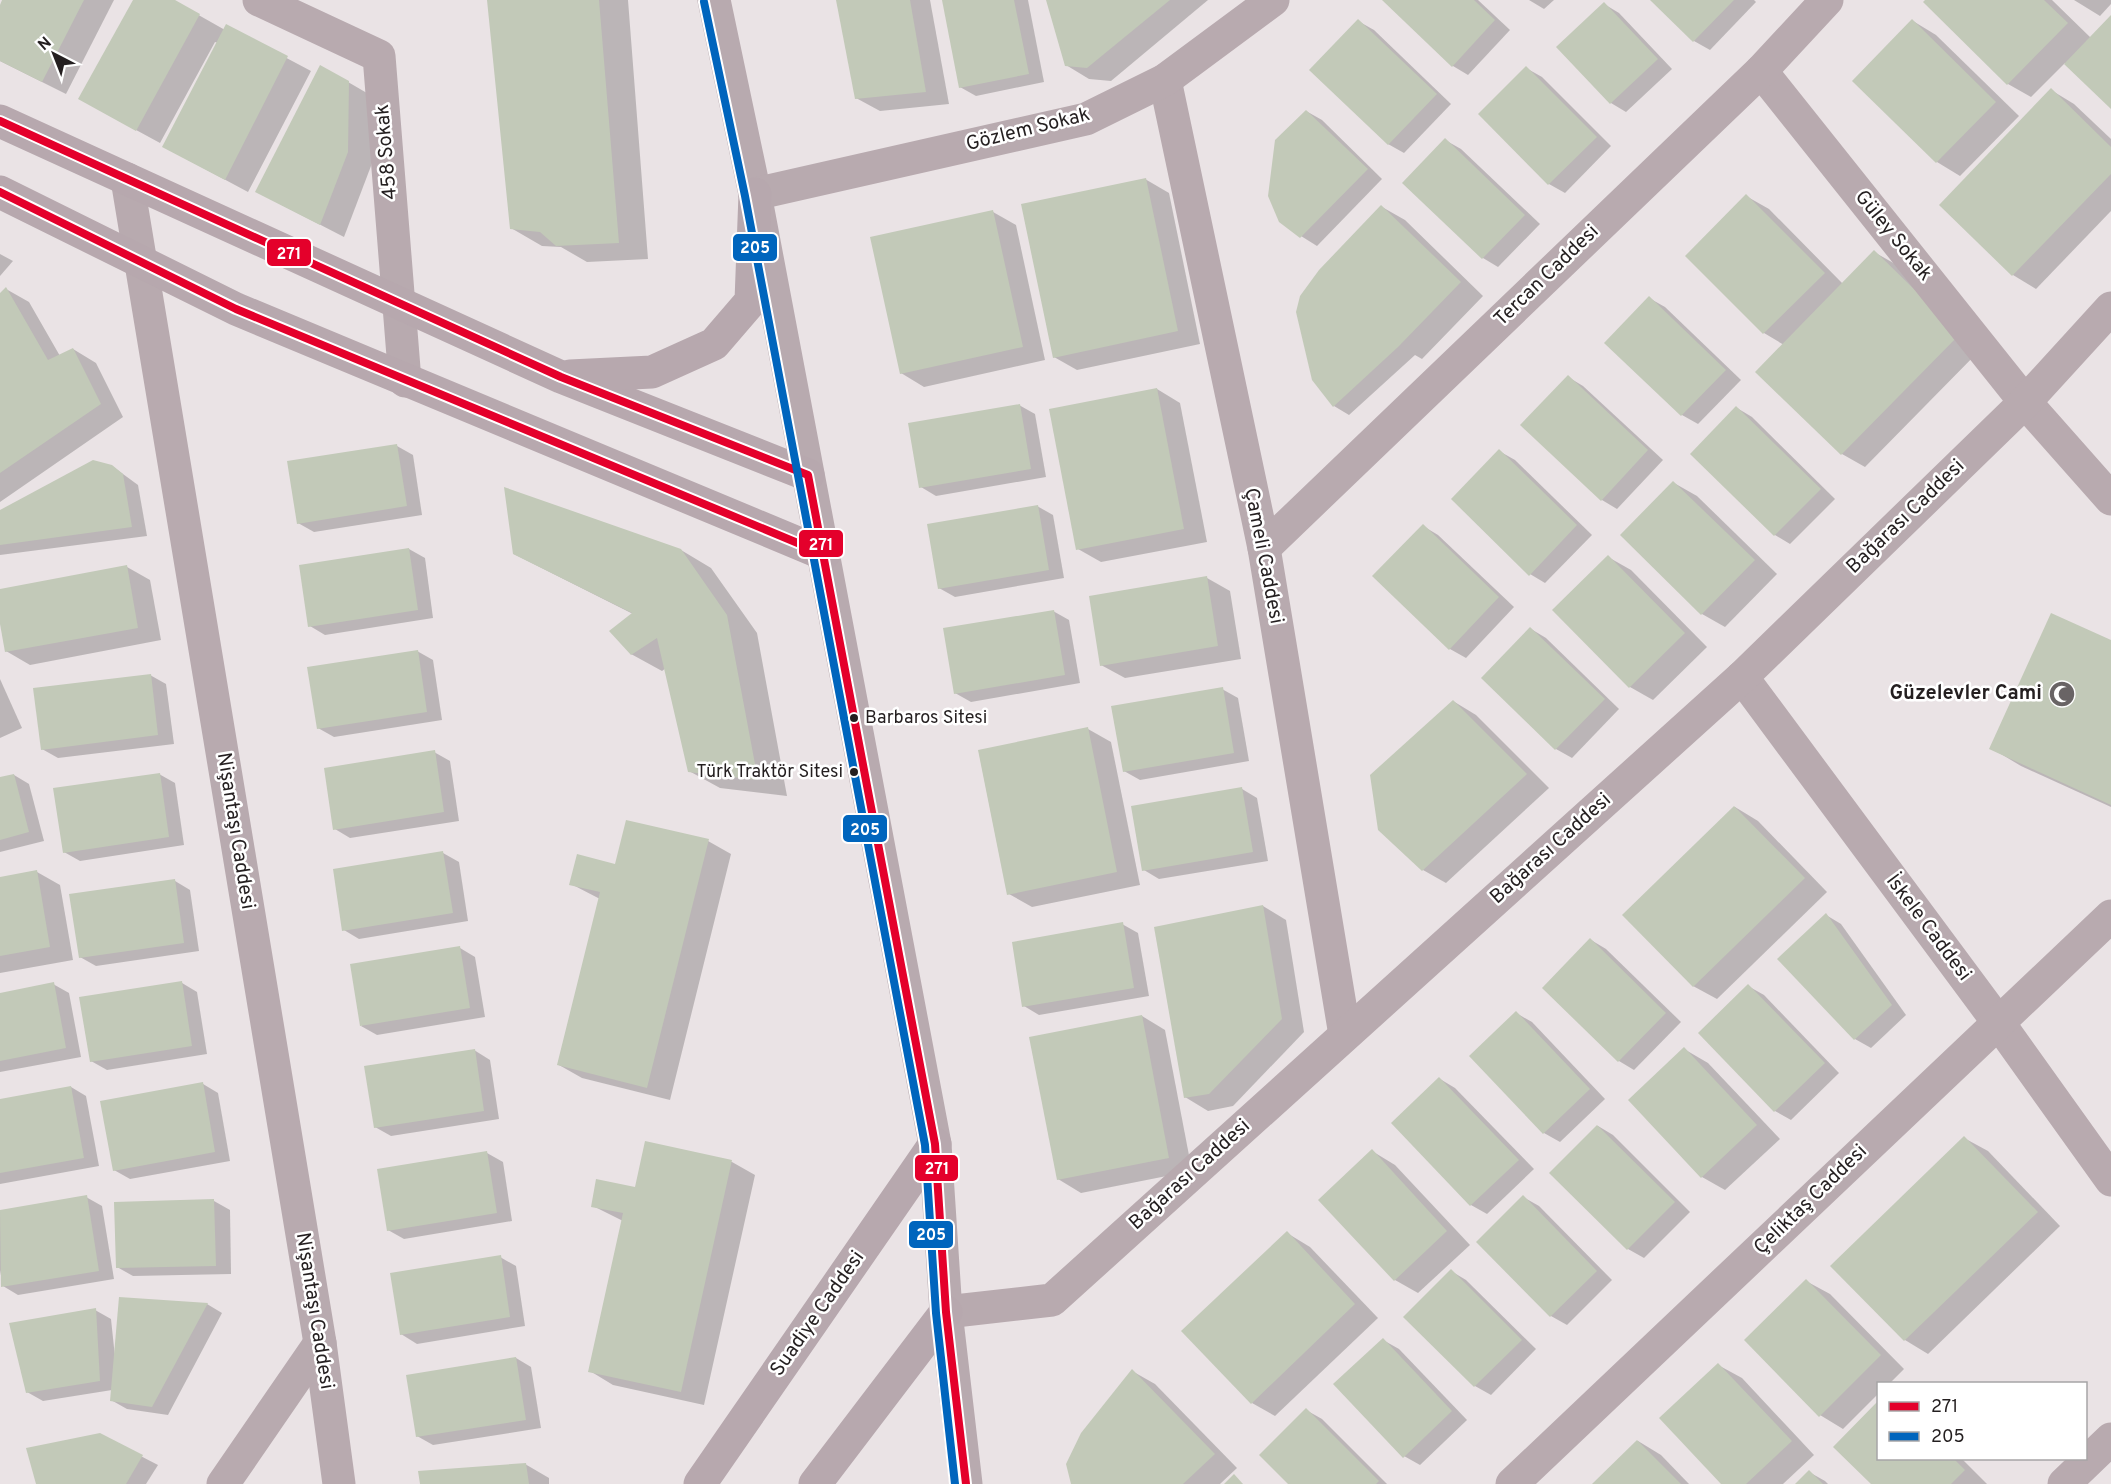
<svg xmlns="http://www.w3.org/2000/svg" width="2111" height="1484" font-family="Overpass,sans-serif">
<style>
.shadow{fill:#0003}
.building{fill:#c2c9b8}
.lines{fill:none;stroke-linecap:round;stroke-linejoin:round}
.street{stroke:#b8aaaf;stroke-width:33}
.secondary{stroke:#b7a8ae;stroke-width:33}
.bus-1-casing{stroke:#fff;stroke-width:12}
.bus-2-casing{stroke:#fff;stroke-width:12}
.bus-1{stroke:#e4002b;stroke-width:8}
.bus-2{stroke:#0065bd;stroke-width:8}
.bus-dot{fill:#241f20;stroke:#fff;stroke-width:2}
.labels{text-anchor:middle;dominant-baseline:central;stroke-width:5;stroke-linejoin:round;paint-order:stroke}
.bus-label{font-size:18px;fill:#241f20;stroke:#fff;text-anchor:start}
.street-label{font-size:20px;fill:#241f20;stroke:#fff}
.poi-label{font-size:20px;font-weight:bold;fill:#241f20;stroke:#fff;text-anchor:end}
.line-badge{stroke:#fff;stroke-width:2}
.badge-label{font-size:16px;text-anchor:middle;font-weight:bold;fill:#fff}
</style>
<rect width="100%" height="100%" fill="#eae3e5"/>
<!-- shadow -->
<g class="shadow">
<polygon points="4,0 114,0 66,94 0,61 0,8"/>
<polygon points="135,0 172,0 225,30 226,26 311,71 248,192 164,147 218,43 215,42 160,143 103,112"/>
<polygon points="488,0 628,0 648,259 587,262 561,247 542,246 511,228"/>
<polygon points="837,0 930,0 949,104 880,111 856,98"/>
<polygon points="944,0 1028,0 1044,82 976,96 960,87"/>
<polygon points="1048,0 1208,0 1111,81 1089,79 1066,65"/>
<polygon points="1384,0 1478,0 1510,30 1468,75 1453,66"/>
<polygon points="1529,0 1554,0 1544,9"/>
<polygon points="1652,0 1754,0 1756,2 1710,50 1694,41"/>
<polygon points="1927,0 2052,0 2091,38 2111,17 2111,107 2065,63 2031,97 2008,84"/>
<polygon points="2074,0 2111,0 2111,4 2100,16"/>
<polygon points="1604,4 1619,13 1672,69 1626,112 1611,103"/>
<polygon points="1358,21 1374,30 1451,104 1404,153 1388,144"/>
<polygon points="1913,21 1936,35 2019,116 1960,176 1937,162"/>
<polygon points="1526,68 1542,77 1611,146 1565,193 1549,184 1480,114"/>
<polygon points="348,82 372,96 371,166 344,237 280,204"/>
<polygon points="2051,90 2074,104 2111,139 2111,211 2036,289 2013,275"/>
<polygon points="1306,111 1322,120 1382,179 1317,246 1301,236"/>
<polygon points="1445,140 1461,149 1540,224 1498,267 1483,258"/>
<polygon points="1145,179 1169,193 1200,344 1077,370 1054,357"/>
<polygon points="1746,196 1769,209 1843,284 1874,252 1897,265 1982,348 1865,467 1842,454 1784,345 1764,333 1687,256"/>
<polygon points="1382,207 1405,220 1483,296 1422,359 1415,355 1349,415 1334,406"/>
<polygon points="993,212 1016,225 1045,360 924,387 901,373"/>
<polygon points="0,254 13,261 0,276"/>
<polygon points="6,289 29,302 60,356 73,349 96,363 123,417 0,502 0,295"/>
<polygon points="1649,298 1665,307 1741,380 1698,424 1682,415 1607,342"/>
<polygon points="1568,377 1583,386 1663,460 1617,509 1602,500"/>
<polygon points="1157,389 1180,403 1207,542 1101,562 1078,549"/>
<polygon points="1019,405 1035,414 1046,477 936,496 921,487"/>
<polygon points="1737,408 1752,417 1835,499 1790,544 1775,535"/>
<polygon points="397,446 413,455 422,515 314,532 298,523"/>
<polygon points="1499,451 1515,460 1592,535 1545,583 1530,574"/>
<polygon points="112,466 138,485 147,536 0,555 0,512"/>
<polygon points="1674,483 1697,496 1777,574 1725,627 1702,614 1622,535"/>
<polygon points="1037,506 1053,515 1064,578 955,597 939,588"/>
<polygon points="1423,526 1438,535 1514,607 1466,658 1450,649 1375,576"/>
<polygon points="409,549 425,558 433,618 325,635 310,626"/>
<polygon points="681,550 711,568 757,633 787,796 720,788 689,771 666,668 662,671 631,654 633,614 514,554"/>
<polygon points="1608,557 1631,570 1707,647 1653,700 1630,687"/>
<polygon points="127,567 150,580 161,640 30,665 6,651 0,616 0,590"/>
<polygon points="1207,578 1230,591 1241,659 1125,678 1101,665"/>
<polygon points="1053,611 1069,620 1080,683 971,702 955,693"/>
<polygon points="1531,629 1546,638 1619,709 1572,758 1556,749 1483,678"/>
<polygon points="2111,642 2111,807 2021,766 1991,748"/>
<polygon points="417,651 433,660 442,720 334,737 318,728"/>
<polygon points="150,675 166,684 174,744 58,758 42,749"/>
<polygon points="0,679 22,728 0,738"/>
<polygon points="1222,689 1238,698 1249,761 1140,780 1124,771"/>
<polygon points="1453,701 1476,715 1549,788 1446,883 1423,870"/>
<polygon points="1088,729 1111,742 1140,885 1032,907 1009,894"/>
<polygon points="434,752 450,761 459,821 350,838 335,829"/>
<polygon points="159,774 175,783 184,845 80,861 64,852"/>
<polygon points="14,775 29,784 44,841 0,852 0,779"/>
<polygon points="1242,789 1257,798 1268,861 1159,879 1144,870"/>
<polygon points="1735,807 1758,821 1827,892 1717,999 1693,986"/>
<polygon points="708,841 731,854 670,1100 582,1078 559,1065 600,899 571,884 617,866"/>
<polygon points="443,853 459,862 468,921 359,939 344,930"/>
<polygon points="37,872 60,885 73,960 0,973 0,879"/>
<polygon points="175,881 190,890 199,951 96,966 80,957"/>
<polygon points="1263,906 1286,920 1304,1032 1233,1106 1208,1111 1185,1097"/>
<polygon points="1826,915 1841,924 1906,1015 1871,1048 1855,1039 1779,959"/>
<polygon points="1122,924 1138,933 1149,996 1039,1015 1024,1006"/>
<polygon points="1591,940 1606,949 1681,1022 1634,1070 1619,1061"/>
<polygon points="460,948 475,957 485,1017 377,1035 361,1026"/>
<polygon points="182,983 197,992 207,1054 107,1070 91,1061"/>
<polygon points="53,984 69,993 81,1057 0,1072 0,994"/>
<polygon points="1748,986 1764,995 1839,1073 1791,1120 1775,1111 1700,1033"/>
<polygon points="1516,1013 1532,1022 1605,1099 1560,1142 1544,1133 1471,1056"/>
<polygon points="1142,1016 1165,1030 1192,1171 1081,1193 1058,1179"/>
<polygon points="1684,1049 1708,1063 1780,1139 1725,1190 1702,1177"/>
<polygon points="474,1050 490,1060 499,1119 391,1136 375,1127"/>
<polygon points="1440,1079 1455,1088 1534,1169 1487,1214 1471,1205"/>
<polygon points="203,1084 218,1093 230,1161 130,1179 114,1170"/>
<polygon points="71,1087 86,1096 99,1166 0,1184 0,1100"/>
<polygon points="1598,1126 1613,1135 1690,1212 1644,1258 1628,1249 1551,1173"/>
<polygon points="1964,1138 1988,1151 2060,1226 1928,1354 1905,1340 1832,1266"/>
<polygon points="646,1143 732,1162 755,1175 704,1405 613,1385 590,1371 623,1221 593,1206 636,1189"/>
<polygon points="1372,1151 1395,1165 1470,1245 1418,1293 1395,1280"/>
<polygon points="487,1153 503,1162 512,1221 404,1239 388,1230"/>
<polygon points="86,1197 102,1206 114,1279 18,1295 3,1286 0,1270 0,1211"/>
<polygon points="1523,1197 1539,1206 1612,1280 1567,1325 1551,1316"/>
<polygon points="214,1201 230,1210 231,1274 133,1276 117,1267"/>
<polygon points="1287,1233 1310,1247 1378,1318 1275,1416 1252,1403"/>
<polygon points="500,1257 516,1266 525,1326 417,1344 401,1334"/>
<polygon points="1451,1271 1466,1280 1536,1349 1491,1395 1475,1386 1405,1317"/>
<polygon points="1806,1281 1830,1294 1904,1369 1889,1384 1878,1384 1878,1394 1843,1429 1820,1415"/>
<polygon points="207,1304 222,1313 168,1415 127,1409 111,1400 112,1390 43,1401 27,1392 95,1310 111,1319 115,1357"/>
<polygon points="1383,1340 1399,1349 1467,1420 1420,1465 1404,1456"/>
<polygon points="516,1358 531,1367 541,1428 433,1445 417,1436"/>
<polygon points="1718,1365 1742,1378 1814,1455 1783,1484 1723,1484"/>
<polygon points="1132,1371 1155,1384 1237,1468 1220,1484 1072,1484"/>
<polygon points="1878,1403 1878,1458 1961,1458 1987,1484 1873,1484 1835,1447"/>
<polygon points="1306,1410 1322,1419 1387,1484 1290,1484"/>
<polygon points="100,1435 158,1465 146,1484 37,1484"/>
<polygon points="1638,1441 1661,1455 1689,1484 1594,1484"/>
<polygon points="525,1464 549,1478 549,1484 421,1484"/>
<polygon points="1809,1472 1825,1481 1828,1484 1797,1484"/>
</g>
<!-- building -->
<g class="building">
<polygon points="2,0 84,0 42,82 0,61 0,5"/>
<polygon points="133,0 175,0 200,14 136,131 78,99"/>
<polygon points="487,0 599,0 619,243 556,246 540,232 510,229"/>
<polygon points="836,0 910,0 926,92 855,99"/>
<polygon points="942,0 1014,0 1029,74 959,88"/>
<polygon points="1046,0 1170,0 1087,68 1065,66"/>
<polygon points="1382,0 1474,0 1495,20 1452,67"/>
<polygon points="1650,0 1734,0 1693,42"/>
<polygon points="1925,0 2044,0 2068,23 2007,85 1923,2"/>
<polygon points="1604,2 1658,59 1610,104 1556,47"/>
<polygon points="2111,15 2111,109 2064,64"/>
<polygon points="1358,19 1437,94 1388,145 1309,70"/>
<polygon points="1912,19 1996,102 1936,163 1852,81"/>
<polygon points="226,24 288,56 225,180 162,147"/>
<polygon points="320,65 349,81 348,152 320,225 255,192"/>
<polygon points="1526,66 1597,137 1548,185 1478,114"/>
<polygon points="2051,88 2111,147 2111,174 2012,276 1939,205"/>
<polygon points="1306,110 1368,169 1300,238 1279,222 1268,196 1275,140"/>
<polygon points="1445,138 1525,215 1482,259 1402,183"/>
<polygon points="1146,178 1178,331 1053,358 1021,204"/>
<polygon points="1746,194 1825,273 1763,334 1685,256"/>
<polygon points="1381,205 1461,282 1398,347 1333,407 1312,380 1296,312 1300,296 1319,270"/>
<polygon points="993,210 1023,347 900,374 870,237"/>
<polygon points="1874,250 1960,334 1841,455 1755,372"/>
<polygon points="6,287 48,360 73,348 101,404 0,473 0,293"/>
<polygon points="1649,296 1726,370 1681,416 1604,343"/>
<polygon points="1568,375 1648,450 1601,501 1520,425"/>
<polygon points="1157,388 1184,529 1076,550 1049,409"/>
<polygon points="1020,404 1031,469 919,488 908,423"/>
<polygon points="1736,406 1821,489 1774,536 1690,454"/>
<polygon points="397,444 407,506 297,524 287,461"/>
<polygon points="1499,449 1577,525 1529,576 1451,499"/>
<polygon points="93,460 112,465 123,474 132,527 0,545 0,510"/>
<polygon points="1673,481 1755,560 1701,615 1620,535"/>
<polygon points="504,487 681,549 727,615 758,780 688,772 657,638 631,655 609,631 632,613 513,554"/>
<polygon points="1038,505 1049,570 938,589 927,524"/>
<polygon points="1423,524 1499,597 1449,650 1372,576"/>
<polygon points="409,548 418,610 308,627 299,565"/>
<polygon points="1608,555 1685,633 1629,688 1552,610"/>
<polygon points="127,565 138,628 5,652 0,624 0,589"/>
<polygon points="1207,576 1218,646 1100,666 1089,596"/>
<polygon points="1054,610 1065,675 954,694 943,628"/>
<polygon points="2051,613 2111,640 2111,805 1989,749"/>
<polygon points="1530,627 1605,699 1555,750 1481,678"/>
<polygon points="418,650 427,712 317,729 307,667"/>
<polygon points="151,674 158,735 41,750 33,688"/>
<polygon points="1223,687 1234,753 1123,772 1111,706"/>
<polygon points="1453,700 1527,774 1422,871 1378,830 1370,775"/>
<polygon points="1088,727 1117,872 1007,895 978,750"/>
<polygon points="435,750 444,812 333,830 324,768"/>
<polygon points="160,773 169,837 63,853 53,788"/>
<polygon points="14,774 29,832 0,840 0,777"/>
<polygon points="1242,787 1253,852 1142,871 1131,806"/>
<polygon points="1734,806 1805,878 1693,987 1622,915"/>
<polygon points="626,820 709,839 647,1088 557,1065 600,892 569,885 577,854 615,864"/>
<polygon points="443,851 453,913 342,931 333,869"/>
<polygon points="37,870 50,947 0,956 0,877"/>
<polygon points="175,879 184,943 79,958 69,894"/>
<polygon points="1263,905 1282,1019 1209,1094 1184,1098 1154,927"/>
<polygon points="1826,913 1892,1005 1854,1040 1777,959"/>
<polygon points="1123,922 1134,988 1022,1007 1012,942"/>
<polygon points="1590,938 1666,1013 1618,1062 1542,988"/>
<polygon points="460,946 470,1008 360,1026 350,964"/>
<polygon points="182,981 192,1046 90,1062 79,997"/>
<polygon points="54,982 66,1048 0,1061 0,993"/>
<polygon points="1748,984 1825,1063 1774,1112 1698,1033"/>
<polygon points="1516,1011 1590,1089 1543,1134 1469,1056"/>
<polygon points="1142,1015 1169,1158 1057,1180 1029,1037"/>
<polygon points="1684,1047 1757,1125 1701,1178 1628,1100"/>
<polygon points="475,1049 484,1111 374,1128 364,1066"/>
<polygon points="1439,1077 1519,1160 1470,1206 1391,1123"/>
<polygon points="203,1082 215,1152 113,1171 100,1101"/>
<polygon points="71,1086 84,1158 0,1173 0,1099"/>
<polygon points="1597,1125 1675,1202 1627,1250 1549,1173"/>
<polygon points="1964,1136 2038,1212 1904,1341 1830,1266"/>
<polygon points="645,1141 732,1160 681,1392 588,1372 623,1213 591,1207 596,1179 635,1187"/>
<polygon points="1372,1149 1447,1231 1394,1281 1318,1200"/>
<polygon points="487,1151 497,1213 387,1231 377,1169"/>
<polygon points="87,1195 99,1271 1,1287 0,1210"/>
<polygon points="1523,1195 1597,1271 1550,1317 1476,1242"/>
<polygon points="214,1199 216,1266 116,1268 114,1202"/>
<polygon points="1287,1231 1355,1304 1251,1404 1181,1331"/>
<polygon points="501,1255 510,1317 400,1335 390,1273"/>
<polygon points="1451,1269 1522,1340 1474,1387 1403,1317"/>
<polygon points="1806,1279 1881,1355 1819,1417 1744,1340"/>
<polygon points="119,1297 208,1303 152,1407 110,1401"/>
<polygon points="96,1308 100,1381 26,1393 9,1323"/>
<polygon points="1383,1338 1452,1411 1403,1458 1333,1384"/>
<polygon points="516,1357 526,1420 416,1437 406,1375"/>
<polygon points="1718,1363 1792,1441 1746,1484 1721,1484 1659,1418"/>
<polygon points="1132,1369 1215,1454 1183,1484 1071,1484 1066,1464 1081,1433"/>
<polygon points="1878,1401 1878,1458 1953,1458 1965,1470 1951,1484 1871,1484 1833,1447"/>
<polygon points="1306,1408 1379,1481 1376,1484 1288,1484 1259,1455"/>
<polygon points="100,1433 143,1455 126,1484 36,1484 26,1448"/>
<polygon points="1637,1440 1681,1484 1592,1484"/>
<polygon points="526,1463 529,1484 420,1484 418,1471"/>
<polygon points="1809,1470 1823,1484 1795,1484"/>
<polygon points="1234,1474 1243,1484 1224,1484"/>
</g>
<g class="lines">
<!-- street -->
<g class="street">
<polyline points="259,0 379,56 405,381"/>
<polyline points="714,0 755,194 935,1144 946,1312 966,1484"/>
<polyline points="1761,71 2025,402 2111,499"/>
<polyline points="1165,80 1264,548 1345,1035"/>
<polyline points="127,179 320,1343 339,1484"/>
<polyline points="755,194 1086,119 1165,80 1273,0"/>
<polyline points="1264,548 1761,71 1827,0"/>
<polyline points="1742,677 1998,1022 2111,1180"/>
<polyline points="946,1312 1052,1300 1742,677 2025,402 2111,308"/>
<polyline points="223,1484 320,1343"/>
<polyline points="1512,1484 2111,916"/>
<polyline points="2064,1484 2111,1439"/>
</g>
<!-- secondary -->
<g class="secondary">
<polyline points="0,121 561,377 808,475"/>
<polyline points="0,192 236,309 824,554"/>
<polyline points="570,376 652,372 714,344 751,301 755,194"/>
<polyline points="700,1484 935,1144"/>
<polyline points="815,1484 946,1312"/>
</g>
<defs>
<g id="bus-1">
<polyline points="0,121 561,377 808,475 935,1144 946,1312 966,1484"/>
<polyline points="0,192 236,309 824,554"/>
</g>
<polyline id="bus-2" points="704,2 745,196 925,1145 936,1313 955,1484"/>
</defs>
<!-- bus-1 casing -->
<use href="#bus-1" class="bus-1-casing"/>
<!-- bus-2 casing -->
<use href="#bus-2" class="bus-2-casing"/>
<!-- bus-1 -->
<use href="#bus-1" class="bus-1"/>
<!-- bus-2 -->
<use href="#bus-2" class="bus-2"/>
</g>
<!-- icons -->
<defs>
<symbol id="mosque-disc" viewBox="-11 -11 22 22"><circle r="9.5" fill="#696465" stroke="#fff"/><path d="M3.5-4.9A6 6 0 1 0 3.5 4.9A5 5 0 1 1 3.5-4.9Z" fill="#fff"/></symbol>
</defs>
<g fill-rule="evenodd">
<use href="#mosque-disc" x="2047" y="679" width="30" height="30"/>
</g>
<!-- markers -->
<g class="bus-dot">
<circle cx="854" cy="718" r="5"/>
<circle cx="854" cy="772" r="5"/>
</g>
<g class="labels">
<!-- bus labels -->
<g class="bus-label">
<text x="865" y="718">Barbaros Sitesi</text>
<text x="843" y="772" text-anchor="end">Türk Traktör Sitesi</text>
</g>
<!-- street labels -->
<g class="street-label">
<text transform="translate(1028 130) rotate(-14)">Gözlem Sokak</text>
<text transform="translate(387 152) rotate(-95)">458 Sokak</text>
<text transform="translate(1893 236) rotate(51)">Güley Sokak</text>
<text transform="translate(1547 276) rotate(-44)">Tercan Caddesi</text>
<text transform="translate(1906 517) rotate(-44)">Bağarası Caddesi</text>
<text transform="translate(1263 556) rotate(79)">Çameli Caddesi</text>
<text transform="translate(235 831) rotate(81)">Nişantaşı Caddesi</text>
<text transform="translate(1551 849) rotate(-42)">Bağarası Caddesi</text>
<text transform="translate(1928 928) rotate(53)">İskele Caddesi</text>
<text transform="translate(1190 1175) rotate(-42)">Bağarası Caddesi</text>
<text transform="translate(1811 1200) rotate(-44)">Çeliktaş Caddesi</text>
<text transform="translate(314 1311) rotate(81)">Nişantaşı Caddesi</text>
<text transform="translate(818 1314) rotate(-55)">Suadiye Caddesi</text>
</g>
<!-- poi labels -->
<g class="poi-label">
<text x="2042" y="694">Güzelevler Cami</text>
</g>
</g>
<g class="line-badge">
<rect x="732" y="233" width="46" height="29" rx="6" fill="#0065bd"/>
<rect x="266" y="238" width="46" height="29" rx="6" fill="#e4002b"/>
<rect x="798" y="529" width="46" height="29" rx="6" fill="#e4002b"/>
<rect x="842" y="814" width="46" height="29" rx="6" fill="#0065bd"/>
<rect x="914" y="1154" width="45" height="28" rx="6" fill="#e4002b"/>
<rect x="908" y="1220" width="46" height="29" rx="6" fill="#0065bd"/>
</g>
<g class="badge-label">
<text x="755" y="253">205</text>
<text x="289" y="259">271</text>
<text x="821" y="550">271</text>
<text x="865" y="835">205</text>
<text x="937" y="1174">271</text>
<text x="931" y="1240">205</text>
</g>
<!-- legend -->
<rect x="1877" y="1382" width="210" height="78" fill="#ffffff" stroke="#a7a5a6" stroke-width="1.5"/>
<rect x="1889" y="1402" width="30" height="9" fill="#e4002b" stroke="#a7a5a6" stroke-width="1.5"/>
<text x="1931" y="1412" font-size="18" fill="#241f20">271</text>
<rect x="1889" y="1432" width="30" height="9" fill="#0065bd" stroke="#a7a5a6" stroke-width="1.5"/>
<text x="1931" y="1442" font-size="18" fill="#241f20">205</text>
<!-- north arrow -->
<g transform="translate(54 54) rotate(318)" stroke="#ffffff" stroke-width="4.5" paint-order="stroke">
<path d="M0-4.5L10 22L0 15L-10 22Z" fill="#241f20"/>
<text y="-9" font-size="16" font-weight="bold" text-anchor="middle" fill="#241f20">N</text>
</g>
</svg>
